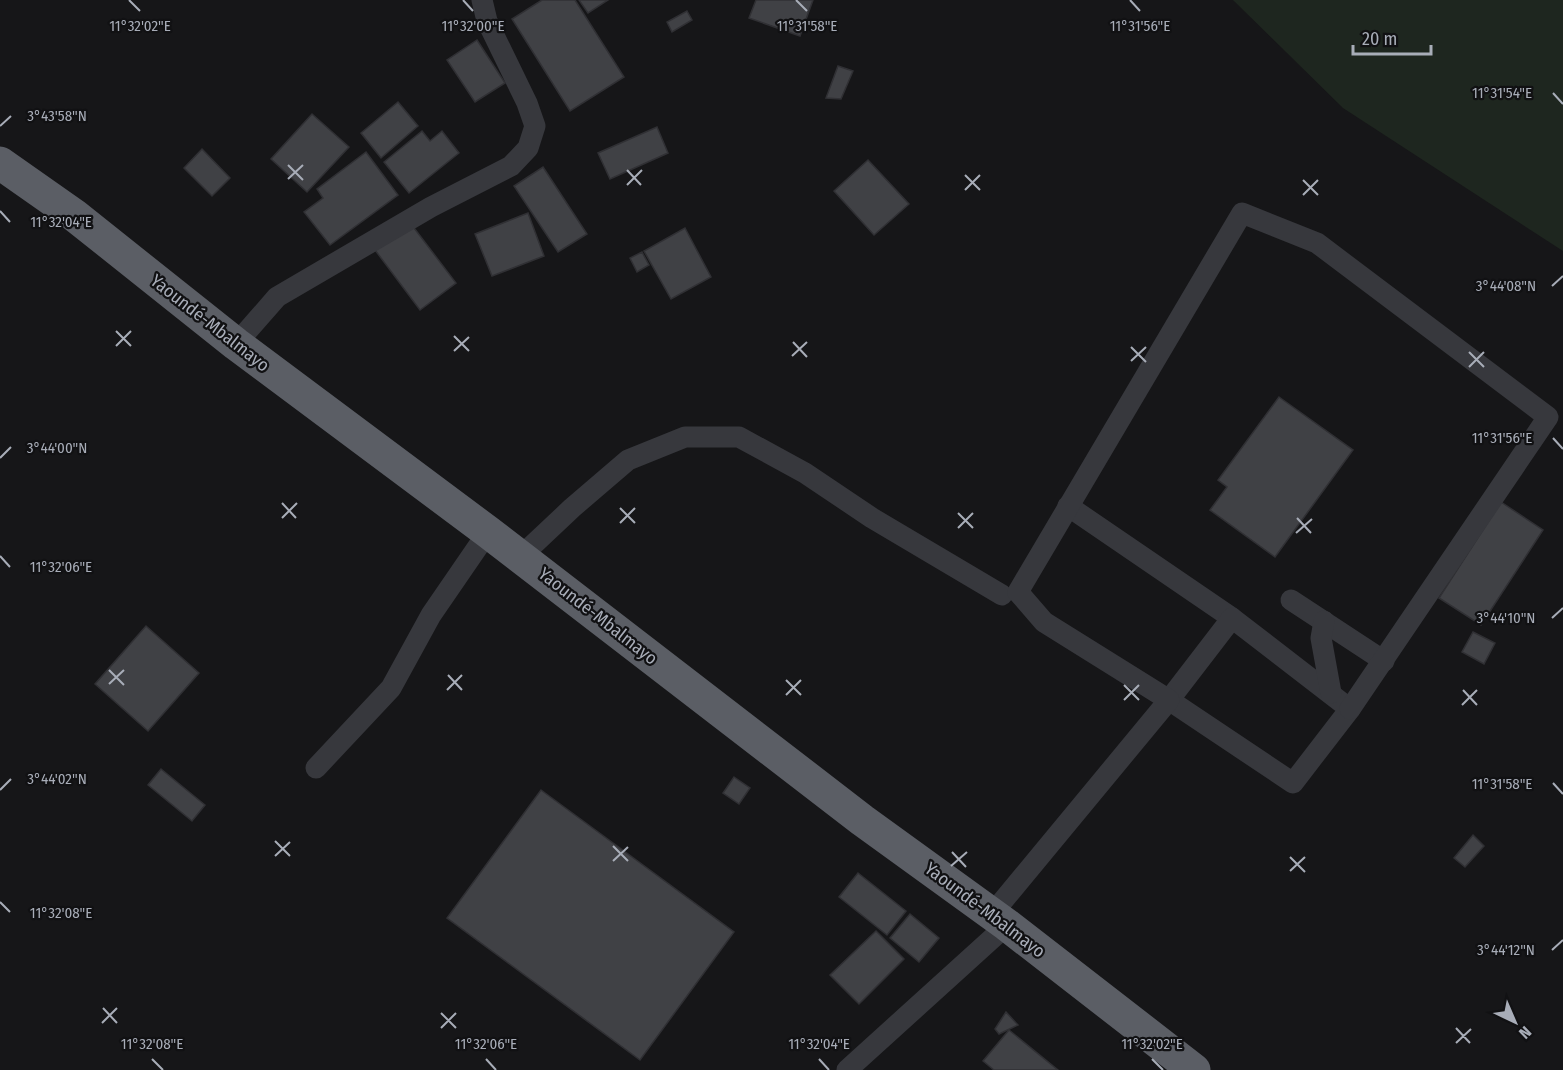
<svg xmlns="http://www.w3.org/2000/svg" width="1563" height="1070" font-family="'Fira Sans Condensed',sans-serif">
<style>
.green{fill:#1e261f}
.building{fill:#404145;stroke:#303034;stroke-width:1.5}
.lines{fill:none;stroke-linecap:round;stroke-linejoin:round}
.minor{stroke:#37383d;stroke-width:21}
.trunk{stroke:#5b5e65;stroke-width:33}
.ticks{fill:none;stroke:#a8adb8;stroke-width:2}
.labels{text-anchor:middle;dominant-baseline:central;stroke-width:4.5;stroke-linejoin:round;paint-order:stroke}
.street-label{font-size:18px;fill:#a8adb8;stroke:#111113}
.ticks-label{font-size:15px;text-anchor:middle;fill:#a8adb8;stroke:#111113;stroke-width:4.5;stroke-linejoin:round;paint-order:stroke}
</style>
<rect width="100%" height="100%" fill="#161618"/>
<!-- green -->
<polygon class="green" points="1233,0 1563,0 1563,251 1343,108"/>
<!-- building -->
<g class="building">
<polygon points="542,0 575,0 624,77 570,111 512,19"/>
<polygon points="579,0 608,0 588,13"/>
<polygon points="756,0 813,0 800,36 749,18"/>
<polygon points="687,11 692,20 672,32 667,22"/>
<polygon points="477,40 505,83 475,102 447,60"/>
<polygon points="838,66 853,71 841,99 826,98"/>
<polygon points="398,102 418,126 381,158 361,133"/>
<polygon points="312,114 349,147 307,192 271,159"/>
<polygon points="657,127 668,153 610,179 598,153"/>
<polygon points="422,131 430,141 442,131 459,153 409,193 384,162"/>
<polygon points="202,149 230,178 212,196 184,168"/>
<polygon points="366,152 398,195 330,245 304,212 323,198 317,189"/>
<polygon points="868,160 909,204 874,235 834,191"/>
<polygon points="543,167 587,234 558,252 514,186"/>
<polygon points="528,213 544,256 492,276 475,234"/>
<polygon points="411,224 456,283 420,310 375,250"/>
<polygon points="685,228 711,277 671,299 644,251"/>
<polygon points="642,252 649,265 637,272 630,258"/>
<polygon points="1279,397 1353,450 1275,557 1210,510 1227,487 1218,480"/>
<polygon points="1501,502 1543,530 1481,625 1439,598"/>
<polygon points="146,626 199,673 148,731 95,684"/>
<polygon points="1473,632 1495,643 1484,664 1462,652"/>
<polygon points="161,769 205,805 192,821 148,785"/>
<polygon points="734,777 750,788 739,804 723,793"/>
<polygon points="541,790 734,932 640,1060 447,918"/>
<polygon points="1473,835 1484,846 1465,867 1454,858"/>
<polygon points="858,873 906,911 887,935 839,897"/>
<polygon points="910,914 939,938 919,962 890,938"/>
<polygon points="876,931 904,959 859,1004 830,975"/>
<polygon points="1006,1012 1018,1025 999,1034 995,1029"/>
<polygon points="1009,1030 1058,1070 994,1070 983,1061"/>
</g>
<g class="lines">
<!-- minor -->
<g class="minor">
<polyline points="236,344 277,297 431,207 511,166 528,148 535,126 527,103 487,21 482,0"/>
<polyline points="1068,506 1232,618"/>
<polyline points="520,557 572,508 628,460 685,437 739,437 805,473 872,518 1002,595"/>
<polyline points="1291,600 1384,661"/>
<polygon points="1232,618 1350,709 1293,783 1169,700"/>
<polyline points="1324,621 1321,638 1331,693"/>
<polyline points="316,768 391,688 431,615 488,532"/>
<polyline points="992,914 1169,700 1044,622 1018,592 1242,213 1317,243 1548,417 1350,709"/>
<polyline points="847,1070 1007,925"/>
</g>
<!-- trunk -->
<polyline class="trunk" points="0,163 74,215 236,344 488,532 862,820 1007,925 1194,1070"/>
</g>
<!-- ticks -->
<path class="ticks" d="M129 0 140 11M463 0 473 11M796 0 807 11M1130 0 1140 11M1553 93 1563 104M0 126 11 116M288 165 303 180M627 170 641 185M965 175 980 190M288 179 303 165M1303 180 1318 195M627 185 642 170M965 190 980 175M1303 195 1318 180M0 211 10 222M1552 286 1563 276M116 331 131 346M454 336 469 351M793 342 807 357M116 346 131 331M1131 347 1146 362M454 351 469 337M1469 352 1484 367M792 356 807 342M1131 361 1146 347M1469 367 1484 352M1553 438 1563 449M0 458 11 447M282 503 296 518M620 508 635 523M958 513 973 528M282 518 297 503M1297 518 1311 533M620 523 635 508M958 528 973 513M1296 533 1312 519M0 556 10 567M1552 618 1563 608M109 670 124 685M448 675 462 690M786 680 801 695M109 684 124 670M1124 685 1139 700M447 690 462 675M1463 690 1477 705M786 695 801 680M1124 700 1139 685M1462 705 1477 690M1553 783 1563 794M0 790 11 779M275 841 290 856M613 846 628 861M952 852 966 867M275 856 290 842M1290 857 1305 872M613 861 628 847M951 866 967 852M1290 871 1305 857M0 902 10 912M1552 950 1563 940M103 1008 117 1023M441 1013 456 1028M102 1023 117 1008M441 1028 456 1013M1456 1028 1470 1043M1456 1043 1471 1029M152 1059 163 1070M486 1059 496 1070M819 1059 829 1070M1152 1059 1163 1070"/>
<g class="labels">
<!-- street labels -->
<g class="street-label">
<text transform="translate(210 323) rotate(38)">Yaoundé-Mbalmayo</text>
<text transform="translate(598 616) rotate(38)">Yaoundé-Mbalmayo</text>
<text transform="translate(985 910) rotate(37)">Yaoundé-Mbalmayo</text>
</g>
</g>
<g class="ticks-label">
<text x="140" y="31">11°32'02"E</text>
<text x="473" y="31">11°32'00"E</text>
<text x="807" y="31">11°31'58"E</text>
<text x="1140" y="31">11°31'56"E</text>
<text x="1502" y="98">11°31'54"E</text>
<text x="57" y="121">3°43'58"N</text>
<text x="61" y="227">11°32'04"E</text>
<text x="1506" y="291">3°44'08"N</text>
<text x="1502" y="443">11°31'56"E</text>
<text x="57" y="453">3°44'00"N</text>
<text x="61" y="572">11°32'06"E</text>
<text x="1506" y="623">3°44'10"N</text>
<text x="57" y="784">3°44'02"N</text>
<text x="1502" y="789">11°31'58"E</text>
<text x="61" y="918">11°32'08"E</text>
<text x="1506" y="955">3°44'12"N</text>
<text x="152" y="1049">11°32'08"E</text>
<text x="486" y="1049">11°32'06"E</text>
<text x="819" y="1049">11°32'04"E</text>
<text x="1152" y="1049">11°32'02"E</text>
</g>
<!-- north arrow -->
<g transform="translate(1515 1022) rotate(136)" stroke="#111113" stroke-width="4.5" paint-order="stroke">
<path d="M0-4.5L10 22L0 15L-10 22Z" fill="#a8adb8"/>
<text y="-9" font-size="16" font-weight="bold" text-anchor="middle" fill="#a8adb8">N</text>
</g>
<!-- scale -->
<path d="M1353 45v9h78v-9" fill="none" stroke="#a8adb8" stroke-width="3"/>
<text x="1362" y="45" font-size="18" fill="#a8adb8" stroke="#111113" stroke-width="4.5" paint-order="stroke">20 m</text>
</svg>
